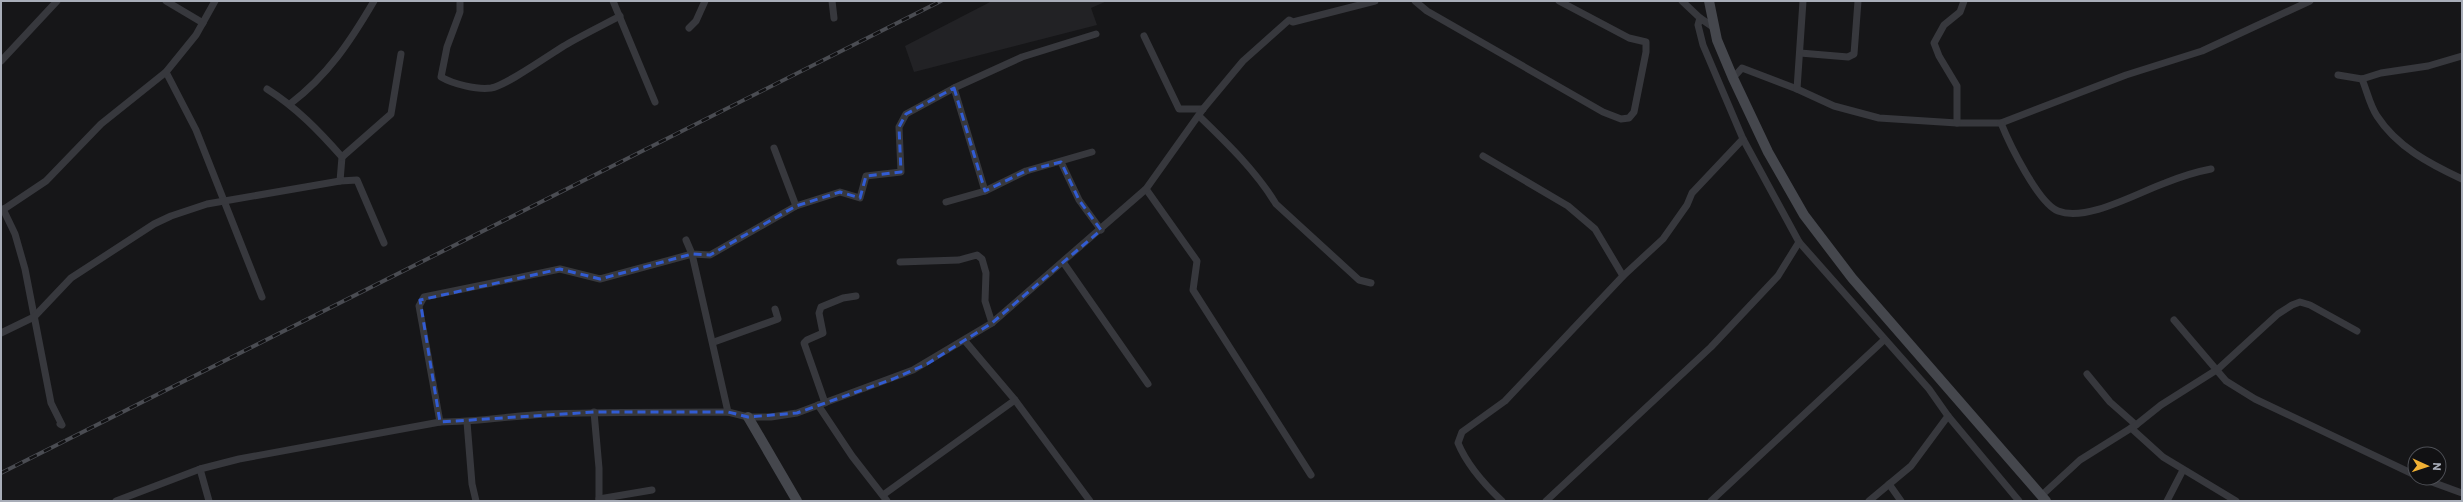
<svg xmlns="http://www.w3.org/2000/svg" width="2463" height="502" font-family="Commissioner,sans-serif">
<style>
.built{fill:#222225}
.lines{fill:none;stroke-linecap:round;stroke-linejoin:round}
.street{stroke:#37383d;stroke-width:7}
.secondary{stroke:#45474d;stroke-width:10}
.rail-casing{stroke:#4a4c52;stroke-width:4}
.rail{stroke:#111113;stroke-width:2.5;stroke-dasharray:8;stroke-linecap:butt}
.marked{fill:none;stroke:#325cd3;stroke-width:3;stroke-dasharray:8 5;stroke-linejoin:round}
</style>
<rect width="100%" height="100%" fill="#161618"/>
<!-- built -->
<polygon class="built" points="992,1 1107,1 1091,8 1097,25 914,72 905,46"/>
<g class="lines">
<!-- street -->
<g class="street">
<polyline points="166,1 203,23"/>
<path d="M460 1V12L447 47 441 77C453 84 477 90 491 88 508 85 551 53 569 43 585 34 603 25 620 16"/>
<polyline points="613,1 655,102"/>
<polyline points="832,1 834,18"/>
<polyline points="1415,1 1427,11 1603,112 1621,119 1629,118 1634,112 1646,52 1646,42 1629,38 1559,1"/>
<polyline points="1682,1 1700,18"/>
<polyline points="1713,27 1700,18 1698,25 1703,45 1743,139 1799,242 1929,389 1948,416 2019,501"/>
<polyline points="689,28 696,21 705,1"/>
<polyline points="1144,36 1179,109 1203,109"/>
<polyline points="1800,53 1848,57 1854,54 1858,1"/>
<polyline points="1,61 57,1"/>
<polyline points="166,72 196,130 262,297"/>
<polyline points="2338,75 2362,79 2381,73 2428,66 2462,56"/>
<polyline points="1733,78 1742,68 1797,89 1834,106 1879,118 1957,123 2001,123 2126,75 2202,51 2310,1"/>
<path d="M2362 79C2367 91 2370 106 2377 116 2397 147 2430 164 2462 179"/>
<polyline points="954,88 985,191"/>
<path d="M267 89C297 108 319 131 342 157L340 181 357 180 384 243"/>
<polyline points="1797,89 1803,1"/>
<path d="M290 104C328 75 350 42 374 1"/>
<path d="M1199 116C1227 143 1256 171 1276 204L1359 280 1371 283"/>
<polyline points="1957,123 1957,86 1939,56 1934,43 1944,25 1960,12 1964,1"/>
<path d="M2001 123C2009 143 2038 203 2058 211 2087 222 2137 193 2165 183 2180 177 2195 172 2211 169"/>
<polyline points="774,148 796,206"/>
<polyline points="1483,156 1568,206 1595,229 1623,276"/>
<polyline points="342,157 391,114 401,54"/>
<polyline points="1061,162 1079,200 1101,230"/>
<polyline points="1146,189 1197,261 1193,290 1311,475"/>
<polyline points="946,202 985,191 1026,171 1092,152"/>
<polyline points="3,209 15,234 25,269 51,403 62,425 60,424"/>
<polyline points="1,211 46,181 101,124 166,72 196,35 215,1"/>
<polyline points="686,240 692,254 710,255 796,206 840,192 860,198 866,176 901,172 899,127 906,114 954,88 1022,57 1096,34"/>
<polyline points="900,262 959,260 977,255 982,259 986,273 985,301 992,323"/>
<polyline points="1063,262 1148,384"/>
<polyline points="2174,320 2226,381 2255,399 2415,475"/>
<polyline points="1,333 34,317 71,278 154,224 171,216 207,204 340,181"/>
<polyline points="965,341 1015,400 1090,501"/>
<polyline points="714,342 778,319 775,309"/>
<polyline points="2087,374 2110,402 2136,425"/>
<polyline points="825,403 804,343 807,340 823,333 819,313 821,307 843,298 856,296"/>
<polyline points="818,405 852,456 887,501"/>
<polyline points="594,412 599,468 599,501"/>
<polyline points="440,422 419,306 424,297 560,269 600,279 692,254 728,412"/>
<polyline points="467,422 472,484 476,501"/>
<polyline points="2131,428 2163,457 2236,501"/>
<polyline points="200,469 209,501"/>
<polyline points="2421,478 2462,493"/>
<polyline points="1889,484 1901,501"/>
<polyline points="883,495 1015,400"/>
<polyline points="2041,496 2080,460 2136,425 2161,405 2218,369 2278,314 2292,305 2300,302 2310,305 2357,331"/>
<polyline points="599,499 652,490"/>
<path d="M116 501 200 469 239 459 440 422C476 422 511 416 546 414 607 412 668 412 728 412L748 417H771L797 413 913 370 992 323 1146 189 1203 109 1243 61 1289 20 1293 22 1375 1"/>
<path d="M1502 501C1485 485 1467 465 1458 443L1462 432 1505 401 1623 276 1663 239 1687 205 1692 193 1743 139"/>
<polyline points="1546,501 1711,347 1778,276 1799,242"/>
<polyline points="1711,501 1884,340"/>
<polyline points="1869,501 1911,466 1948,416"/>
<polyline points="2167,501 2183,470"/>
</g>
<!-- secondary -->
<g class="secondary">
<polyline points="1709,1 1717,40 1733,78 1768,152 1804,215 1852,278 2046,501"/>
<polyline points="748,417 797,501"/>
</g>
<defs>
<polyline id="rail" points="1,473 941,1"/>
</defs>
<!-- rail casing -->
<use href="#rail" class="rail-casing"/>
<!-- rail -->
<use href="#rail" class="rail"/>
</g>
<!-- marked area -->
<path class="marked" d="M954 88 985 191 1026 171 1061 162 1079 200 1101 230 992 323 927 364 893 379 797 413 748 417 728 412H594L440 422 420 300 560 269 600 279 692 254 710 255 796 206 840 192 860 198 866 176 901 172 899 127 906 114Z"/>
<!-- border -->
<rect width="2463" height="502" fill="none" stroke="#a8adb8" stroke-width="4"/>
<!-- north arrow -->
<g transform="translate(2427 466) rotate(93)"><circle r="19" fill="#111113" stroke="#4d4f55"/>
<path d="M0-3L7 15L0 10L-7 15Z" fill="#f2b134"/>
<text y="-6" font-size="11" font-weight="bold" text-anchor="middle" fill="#a8adb8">N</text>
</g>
</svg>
